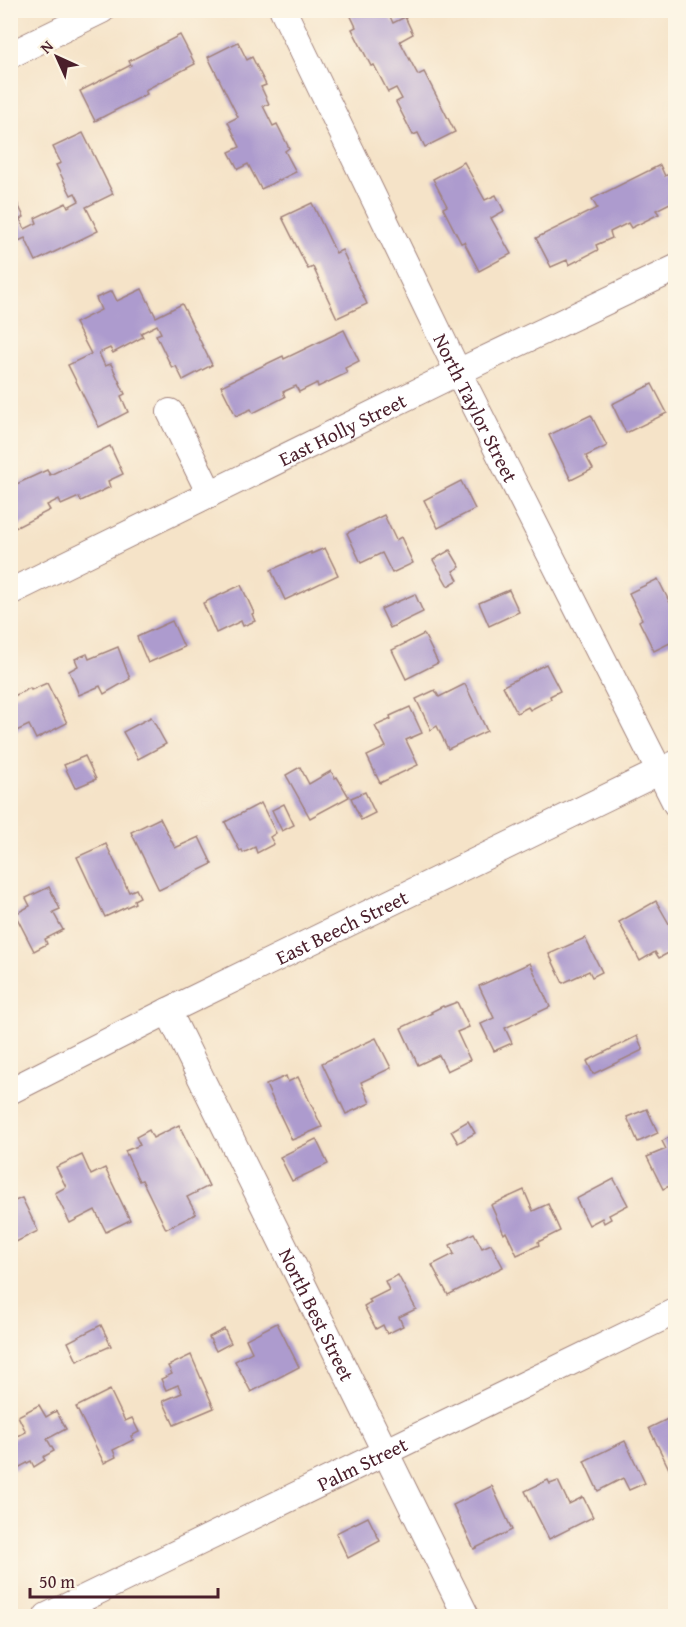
<svg xmlns="http://www.w3.org/2000/svg" width="686" height="1627" font-family="'Gentium Book Plus',serif">
<style>
.building{fill:#ad9bce}
.lines{fill:none;stroke-linecap:round;stroke-linejoin:round}
.minor-casing{stroke:#a0817a;stroke-width:28}
.minor{stroke:#fff;stroke-width:26}
.labels{text-anchor:middle;dominant-baseline:central;stroke-width:4.5;stroke-linejoin:round;paint-order:stroke}
.street-label{font-size:20px;fill:#4a1f2b;stroke:#fcf5e5}
</style>
<rect width="100%" height="100%" fill="#fcf5e5"/>
<filter id="ink" filterUnits="userSpaceOnUse"><feTurbulence type="fractalNoise" baseFrequency=".0167" numOctaves="2"/><feDisplacementMap in="SourceGraphic" scale="12" xChannelSelector="R" yChannelSelector="G"/><feConvolveMatrix kernelMatrix="1 2 1 2 8 2 1 2 1" color-interpolation-filters="sRGB"/></filter>
<filter id="wash" filterUnits="userSpaceOnUse"><feTurbulence type="fractalNoise" baseFrequency=".008" numOctaves="4" result="noise"/><feDisplacementMap in="SourceGraphic" scale="24" xChannelSelector="R" yChannelSelector="G"/><feGaussianBlur stdDeviation="1.35" result="paint"/><feColorMatrix in="noise" values="0 0 0 0 0 0 0 0 0 0 0 0 0 0 0 0 0 1.4 0 .05"/><feComposite in="paint" operator="in"/></filter>
<g filter="url(#wash)">
<rect width="100%" height="100%" fill="#f5e3c8"/>
<g id="blocks">
<!-- building -->
<g class="building">
<polygon points="348,10 387,10 393,23 405,17 413,34 400,41 418,75 424,72 455,132 425,147 418,133 413,135 396,102 402,99 396,88 388,92 374,65 371,66 352,29 356,27"/>
<polygon points="180,35 195,64 145,90 147,94 95,121 80,91 131,65 129,61"/>
<polygon points="238,42 247,60 252,57 266,85 261,87 269,104 263,106 273,126 277,124 289,148 285,151 296,172 261,189 248,164 238,169 229,152 240,147 228,122 238,117 208,57"/>
<polygon points="83,133 113,194 86,207 98,231 36,261 25,238 10,245 10,188 24,217 20,219 25,229 37,223 35,218 66,203 68,207 79,201 75,193 71,195 56,165 61,163 53,147"/>
<polygon points="464,162 485,200 496,195 504,211 491,218 511,254 479,271 464,242 461,243 443,208 447,206 433,179"/>
<polygon points="660,165 665,176 676,171 676,200 656,210 659,214 631,228 628,223 610,232 612,238 596,245 598,250 569,265 567,260 551,267 536,238 597,208 592,199"/>
<polygon points="312,203 336,253 342,250 367,304 337,318 313,267 308,269 282,217"/>
<polygon points="142,289 156,317 182,304 212,365 183,380 176,366 172,368 156,335 161,333 157,325 141,333 143,337 113,353 110,348 99,353 105,366 111,364 125,394 121,396 128,412 99,427 68,365 91,354 75,323 101,310 96,298 112,291 117,301"/>
<polygon points="344,330 359,361 345,368 347,373 318,387 317,383 299,392 296,386 283,392 285,397 253,413 251,409 236,416 221,386 283,356 284,359"/>
<polygon points="652,384 667,413 626,433 612,404"/>
<polygon points="591,415 607,446 586,456 593,469 571,480 549,435"/>
<polygon points="110,446 123,474 108,481 110,487 81,501 79,497 61,505 59,499 47,505 50,510 15,528 12,522 10,523 10,487 47,470 50,475"/>
<polygon points="461,481 475,509 438,528 424,500"/>
<polygon points="384,515 396,540 401,537 413,563 392,573 382,553 361,563 347,533"/>
<polygon points="325,548 338,575 285,600 271,570 311,552 311,554"/>
<polygon points="450,550 460,567 453,571 458,580 448,586 433,560"/>
<polygon points="658,579 671,605 676,602 676,640 654,651 639,621 642,619 629,593"/>
<polygon points="241,585 254,613 252,614 255,621 243,626 241,621 216,633 203,603"/>
<polygon points="509,590 519,612 489,626 479,603"/>
<polygon points="415,594 423,612 390,628 381,609"/>
<polygon points="172,621 184,647 148,663 137,637"/>
<polygon points="424,634 438,663 406,679 392,650"/>
<polygon points="118,647 130,679 104,694 100,686 79,695 69,671 78,666 75,659 87,654 89,659"/>
<polygon points="546,664 560,691 550,696 551,699 530,710 528,707 517,713 503,686"/>
<polygon points="47,683 67,723 36,739 29,725 10,734 10,698 30,688 31,690"/>
<polygon points="465,684 487,731 448,749 437,726 431,730 416,699 435,690 439,697"/>
<polygon points="410,707 422,733 406,740 418,765 380,783 367,756 386,747 375,726 391,719 390,716"/>
<polygon points="151,717 166,744 138,759 123,732"/>
<polygon points="85,756 96,779 75,788 64,765"/>
<polygon points="300,767 309,784 331,771 335,778 337,777 349,797 310,818 286,775"/>
<polygon points="365,792 375,813 361,820 351,798"/>
<polygon points="261,803 276,833 270,837 274,844 257,853 255,847 243,853 242,850 240,851 225,822"/>
<polygon points="284,804 294,825 282,831 272,810"/>
<polygon points="160,818 175,848 199,837 212,864 159,890 131,832"/>
<polygon points="106,844 129,892 136,889 140,897 134,900 135,903 105,917 77,857"/>
<polygon points="49,887 60,909 53,912 63,930 45,939 47,944 34,951 15,914 30,906 26,898"/>
<polygon points="656,901 676,936 676,949 659,958 655,952 640,961 619,922"/>
<polygon points="585,938 602,972 592,977 589,971 563,983 549,954"/>
<polygon points="530,963 550,1007 505,1028 512,1043 494,1051 481,1024 494,1018 479,986"/>
<polygon points="457,1002 469,1027 457,1032 470,1060 447,1071 439,1055 418,1065 401,1028 432,1013 431,1012 443,1006 444,1007"/>
<polygon points="637,1036 643,1050 593,1074 587,1061"/>
<polygon points="376,1038 391,1068 361,1082 370,1103 346,1114 322,1063"/>
<polygon points="286,1076 288,1082 298,1077 322,1127 292,1140 266,1085"/>
<polygon points="647,1109 658,1133 638,1142 627,1117"/>
<polygon points="468,1121 475,1133 458,1143 451,1131"/>
<polygon points="179,1125 209,1186 187,1197 196,1214 166,1229 142,1180 139,1181 125,1151 140,1145 136,1137 149,1130 153,1138"/>
<polygon points="673,1135 676,1139 676,1183 663,1189 647,1157 666,1149 662,1141"/>
<polygon points="316,1139 328,1164 292,1181 280,1157"/>
<polygon points="82,1155 91,1175 105,1168 130,1220 106,1232 95,1210 70,1223 55,1193 66,1187 56,1167"/>
<polygon points="614,1179 628,1205 609,1215 611,1219 604,1223 602,1218 589,1225 576,1199"/>
<polygon points="524,1190 533,1211 548,1204 560,1231 538,1242 539,1245 517,1255 506,1232 504,1234 491,1205"/>
<polygon points="22,1198 38,1231 10,1245 10,1203"/>
<polygon points="474,1233 482,1248 491,1244 503,1267 448,1295 432,1265 454,1254 450,1245"/>
<polygon points="398,1275 416,1309 399,1317 403,1326 387,1334 383,1325 376,1329 364,1306 371,1302 369,1300 389,1290 385,1281"/>
<polygon points="277,1323 299,1367 251,1392 235,1361 252,1352 246,1339"/>
<polygon points="101,1325 111,1346 77,1361 68,1342"/>
<polygon points="224,1329 231,1343 216,1351 209,1337"/>
<polygon points="191,1355 214,1408 174,1425 163,1401 182,1393 178,1385 166,1390 161,1379 172,1374 168,1366"/>
<polygon points="110,1390 125,1421 132,1418 139,1432 131,1436 133,1440 113,1450 116,1457 104,1463 76,1407"/>
<polygon points="39,1405 46,1417 56,1411 66,1429 47,1439 54,1451 43,1457 45,1460 34,1467 31,1461 14,1470 10,1464 10,1440 26,1432 18,1416"/>
<polygon points="676,1415 676,1483 649,1428"/>
<polygon points="625,1441 645,1483 629,1490 623,1478 598,1491 584,1461"/>
<polygon points="548,1480 550,1484 558,1481 569,1504 583,1497 593,1517 549,1539 525,1491"/>
<polygon points="492,1486 512,1530 474,1549 453,1505"/>
<polygon points="368,1517 380,1541 348,1558 336,1533"/>
</g>
</g>
</g>
<g filter="url(#ink)">
<use href="#blocks" fill-opacity="0" stroke="#a0817a" stroke-width="1.5"/>
<g class="lines">
<defs>
<g id="minor">
<path id="s1" d="M283 10 458 372 676 804"/>
<polyline points="10,55 102,10"/>
<polyline points="170,412 210,494"/>
<path id="s2" d="M10 592 458 372 676 268"/>
<path id="s3" d="M168 1011 466 1616"/>
<path id="s4" d="M10 1091 168 1011 675 764"/>
<path id="s5" d="M47 1616 676 1311"/>
</g>
</defs>
<!-- minor casing -->
<use href="#minor" class="minor-casing"/>
<!-- minor -->
<use href="#minor" class="minor"/>
</g>
</g>
<g class="labels">
<!-- street labels -->
<g class="street-label">
<text stroke="none"><textPath href="#s1" startOffset="442">North Taylor Street</textPath></text>
<text stroke="none"><textPath href="#s2" startOffset="370">East Holly Street</textPath></text>
<text stroke="none"><textPath href="#s4" startOffset="370">East Beech Street</textPath></text>
<text stroke="none"><textPath href="#s3" startOffset="338">North Best Street</textPath></text>
<text stroke="none"><textPath href="#s5" startOffset="350">Palm Street</textPath></text>
</g>
</g>
<!-- margin -->
<rect width="686" height="1627" fill="none" stroke="#fcf5e5" stroke-width="36"/>
<!-- north arrow -->
<g transform="translate(57 57) rotate(315)" stroke="#fcf5e5" stroke-width="4.5" paint-order="stroke">
<path d="M0-4.5L10 22L0 15L-10 22Z" fill="#4a1f2b"/>
<text y="-9" font-size="16" font-weight="bold" text-anchor="middle" fill="#4a1f2b">N</text>
</g>
<!-- scale -->
<path d="M30 1588v9h188v-9" fill="none" stroke="#4a1f2b" stroke-width="3"/>
<text x="39" y="1588" font-size="18" fill="#4a1f2b" stroke="#fcf5e5" stroke-width="4.5" paint-order="stroke">50 m</text>
</svg>
